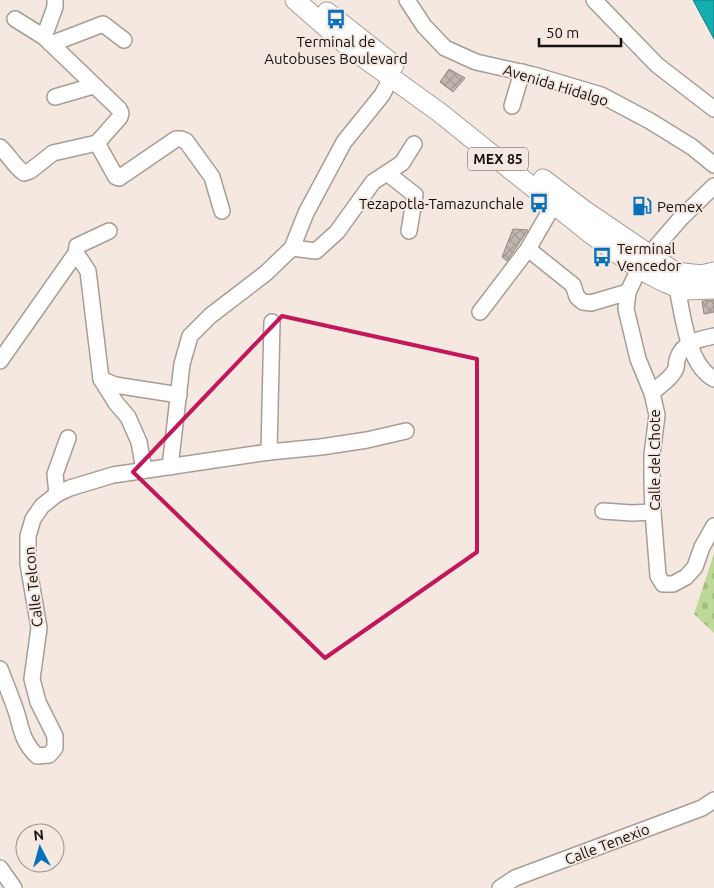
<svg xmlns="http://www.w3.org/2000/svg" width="714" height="888" font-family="Ubuntu,sans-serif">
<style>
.cemetery{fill:url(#cemetery-stones)}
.water{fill:#15aeb0;stroke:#157f80}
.building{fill:url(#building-cross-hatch);stroke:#948983}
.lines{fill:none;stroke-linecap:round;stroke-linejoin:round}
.minor-casing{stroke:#a89d96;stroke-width:18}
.major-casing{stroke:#a89d96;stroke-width:21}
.minor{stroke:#fff;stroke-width:15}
.major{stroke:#fff;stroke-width:19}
.marked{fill:none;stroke:#c2185b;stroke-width:4;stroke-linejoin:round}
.labels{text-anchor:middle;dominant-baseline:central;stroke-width:4;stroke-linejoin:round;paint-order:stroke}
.shield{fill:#f4e8e1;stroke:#58524e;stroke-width:1}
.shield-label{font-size:14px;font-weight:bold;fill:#15110f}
.poi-label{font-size:15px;fill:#15110f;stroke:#f4e8e1;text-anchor:start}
.street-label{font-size:15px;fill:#15110f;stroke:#f4e8e1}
</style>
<defs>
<pattern id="cemetery-stones" width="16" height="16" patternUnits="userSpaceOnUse" patternTransform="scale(1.25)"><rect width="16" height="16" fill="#bed898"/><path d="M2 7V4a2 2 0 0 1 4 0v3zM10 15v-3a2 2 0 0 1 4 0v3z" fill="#a2b882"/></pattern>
<pattern id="building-cross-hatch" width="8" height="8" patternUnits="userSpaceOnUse" patternTransform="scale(1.25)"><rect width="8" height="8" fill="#c1b6af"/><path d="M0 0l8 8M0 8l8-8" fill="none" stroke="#a59b95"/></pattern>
</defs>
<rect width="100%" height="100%" fill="#f4e8e1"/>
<!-- cemetery -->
<polygon class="cemetery" points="714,554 714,633 694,614"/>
<!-- water -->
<polygon class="water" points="693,0 714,0 714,39"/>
<!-- building -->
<g class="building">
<polygon points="449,69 465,78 453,92 440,82"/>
<polygon points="513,229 528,230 507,261 502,257"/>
<polygon points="714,300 714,312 704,314 702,301"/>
</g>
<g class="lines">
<defs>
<g id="minor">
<polyline points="407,0 424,26 445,48 476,62 534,75 601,95 650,121 692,147 714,165"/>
<polyline points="594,0 657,65 714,109"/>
<polyline points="15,19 44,37 119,109 121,113 120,117 97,143"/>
<polyline points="44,37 55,7 55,0"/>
<polyline points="51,44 103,24 124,40"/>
<polyline points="55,97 93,86"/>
<polyline points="512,106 522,72"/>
<polyline points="97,143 116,177 119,178 176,139 181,139 186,141 212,177 222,211"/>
<path d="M0 147C9 155 14 166 24 173L30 171 53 153 97 143"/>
<polyline points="387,173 415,195 409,231"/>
<polyline points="714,186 681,218 649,255 639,269 628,292 626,309 638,359 652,393 657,415 652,455 652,481 653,512 658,576 663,584 673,584 686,577 695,567 702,547 714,526"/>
<polyline points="292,248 316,251 337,232 373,182 402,163 414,144"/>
<polyline points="528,249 573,285 577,297 583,302 591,303 628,292"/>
<polyline points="76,253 88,271 101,379 115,385 179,395"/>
<path d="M677 288C683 315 687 364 714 379"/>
<polyline points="480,312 528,249 554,204"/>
<polyline points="0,361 76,253 77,246 109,231"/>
<polyline points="101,379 116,403 128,417 139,442 144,470"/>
<path d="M652 393C659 386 673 377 676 368 677 365 676 362 677 360 682 342 699 339 714 336"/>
<polyline points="269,452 272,322"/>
<polyline points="170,467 182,364 190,336 210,316 266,273 292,248 306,213 344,142 382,95 391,78"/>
<polyline points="57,494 55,474 68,438"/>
<polyline points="603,511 632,513 653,512"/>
<path d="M0 669C6 684 12 699 17 714 22 732 23 742 37 756L49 755 55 748V736L38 702 32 679 39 628 28 564V536L33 519 42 506 57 494 70 488 113 475 269 452 321 447 367 440 406 431"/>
<polyline points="0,868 14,888"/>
<polyline points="500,888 515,878 702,808 714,800"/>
</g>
<g id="major">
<polyline points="295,0 350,48 439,112 591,234 639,269 666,283 684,290 714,289"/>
<polyline points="327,12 394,65"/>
<polyline points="543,179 584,210 675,272 701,275 714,272"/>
</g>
</defs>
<!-- minor casing -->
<use href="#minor" class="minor-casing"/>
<!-- major casing -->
<use href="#major" class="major-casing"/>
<!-- minor -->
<use href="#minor" class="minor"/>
<!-- major -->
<use href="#major" class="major"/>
</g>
<!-- marked area -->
<path class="marked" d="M282 316 477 359V552L325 658 133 472Z"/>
<!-- icons -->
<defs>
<symbol id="bus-bare" viewBox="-9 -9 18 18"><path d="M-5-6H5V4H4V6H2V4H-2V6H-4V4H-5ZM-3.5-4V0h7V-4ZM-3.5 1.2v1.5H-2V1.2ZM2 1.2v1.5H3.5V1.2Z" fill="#0670bb" stroke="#f4e8e1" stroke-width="2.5" paint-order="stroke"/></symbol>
<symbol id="fuel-bare" viewBox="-9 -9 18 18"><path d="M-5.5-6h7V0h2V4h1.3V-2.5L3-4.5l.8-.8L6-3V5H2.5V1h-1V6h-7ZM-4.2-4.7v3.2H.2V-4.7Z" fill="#0670bb" stroke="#f4e8e1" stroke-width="2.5" paint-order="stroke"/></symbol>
</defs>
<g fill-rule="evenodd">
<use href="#bus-bare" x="322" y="5" width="28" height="28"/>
<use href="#bus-bare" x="525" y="189" width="28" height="28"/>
<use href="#fuel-bare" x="628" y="192" width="28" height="28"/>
<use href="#bus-bare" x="588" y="243" width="28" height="28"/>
</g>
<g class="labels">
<!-- shield labels -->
<rect class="shield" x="468" y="147.5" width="60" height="23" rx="4"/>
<g class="shield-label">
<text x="498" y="159">MEX 85</text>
</g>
<!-- poi labels -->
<g class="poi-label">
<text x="336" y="41" text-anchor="middle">Terminal de<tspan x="336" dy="17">Autobuses Boulevard</tspan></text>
<text x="524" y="203" text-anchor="end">Tezapotla-Tamazunchale</text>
<text x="657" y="206">Pemex</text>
<text x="617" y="248">Terminal<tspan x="617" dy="17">Vencedor</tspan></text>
</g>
<!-- street labels -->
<g class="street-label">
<text transform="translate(556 85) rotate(17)">Avenida Hidalgo</text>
<text transform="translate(654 460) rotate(-90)">Calle del Chote</text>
<text transform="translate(33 587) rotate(-96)">Calle Telcon</text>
<text transform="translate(607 844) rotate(-21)">Calle Tenexio</text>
</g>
</g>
<!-- north arrow -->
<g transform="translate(40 848) rotate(354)"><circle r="24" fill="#f4e8e1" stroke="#9b928d"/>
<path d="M0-4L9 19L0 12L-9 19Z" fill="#0670bb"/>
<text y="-8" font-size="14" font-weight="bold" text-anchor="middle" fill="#15110f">N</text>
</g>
<!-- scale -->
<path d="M539 38v8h82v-8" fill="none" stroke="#15110f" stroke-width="2.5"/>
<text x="546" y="38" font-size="15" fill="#15110f" stroke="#f4e8e1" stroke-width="4" paint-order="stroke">50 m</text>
</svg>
